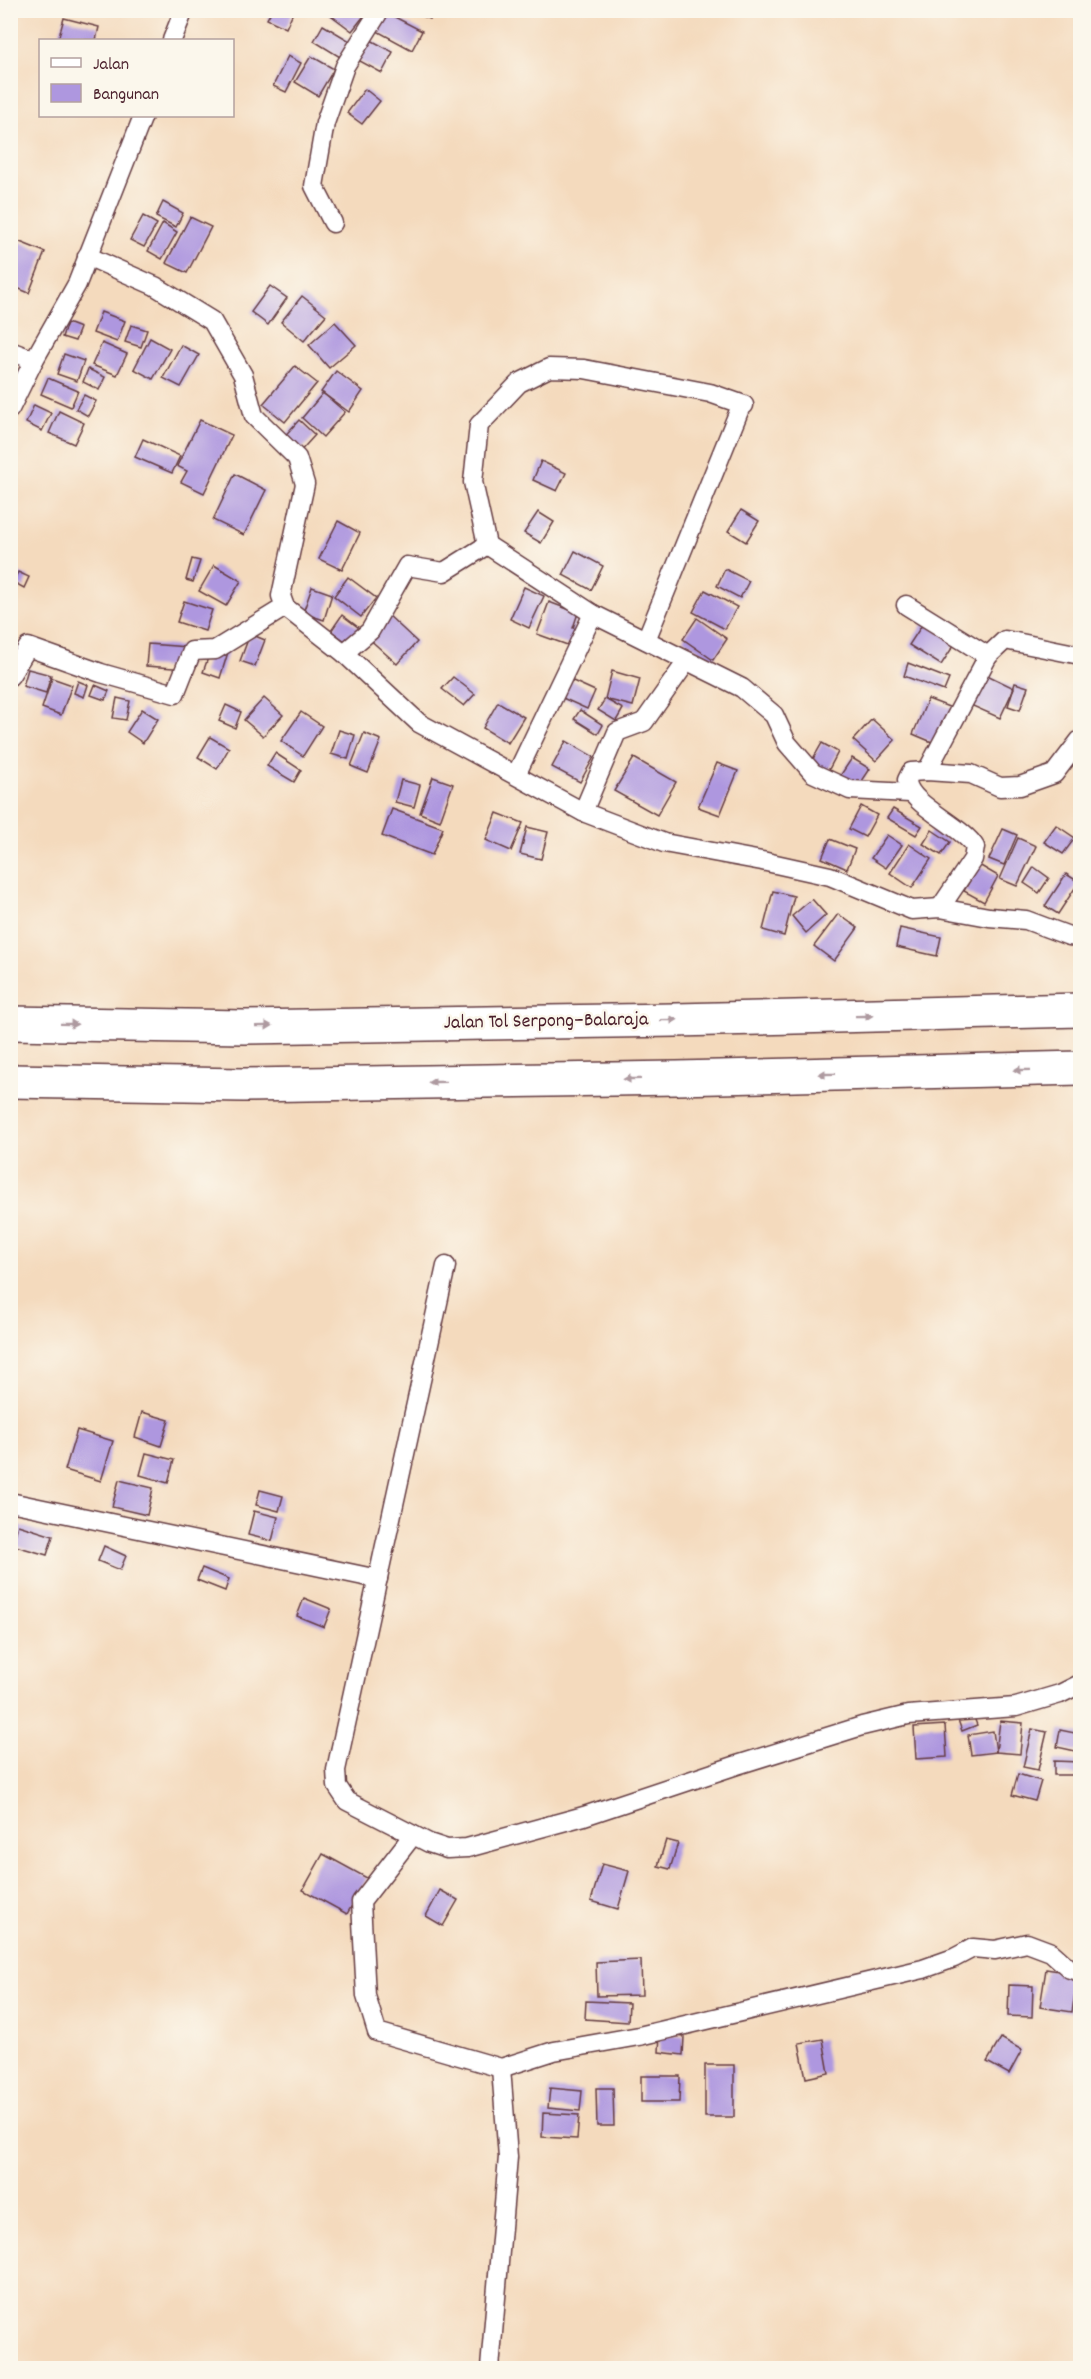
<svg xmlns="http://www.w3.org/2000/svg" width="1091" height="2379" font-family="Dekko,sans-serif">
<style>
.building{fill:#ae97df}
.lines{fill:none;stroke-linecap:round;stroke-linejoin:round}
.minor-casing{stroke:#643b41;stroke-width:21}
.motorway-casing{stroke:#643b41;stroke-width:36}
.minor{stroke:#fff;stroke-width:18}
.motorway{stroke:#fff;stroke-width:33}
.oneway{fill:#ae9aa0}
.labels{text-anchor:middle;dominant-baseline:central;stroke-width:5;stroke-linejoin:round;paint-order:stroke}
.street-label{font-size:20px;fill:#4a1f2b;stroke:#fbf7ec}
</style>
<rect width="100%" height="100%" fill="#fbf7ec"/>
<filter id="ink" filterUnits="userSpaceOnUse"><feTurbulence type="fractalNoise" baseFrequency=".0167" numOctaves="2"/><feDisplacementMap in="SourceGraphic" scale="12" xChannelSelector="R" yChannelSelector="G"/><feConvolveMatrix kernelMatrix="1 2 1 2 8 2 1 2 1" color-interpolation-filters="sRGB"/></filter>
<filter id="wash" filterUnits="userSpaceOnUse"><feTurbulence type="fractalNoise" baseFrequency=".008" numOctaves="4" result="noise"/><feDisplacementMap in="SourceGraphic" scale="24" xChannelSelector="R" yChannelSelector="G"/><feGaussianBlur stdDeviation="1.35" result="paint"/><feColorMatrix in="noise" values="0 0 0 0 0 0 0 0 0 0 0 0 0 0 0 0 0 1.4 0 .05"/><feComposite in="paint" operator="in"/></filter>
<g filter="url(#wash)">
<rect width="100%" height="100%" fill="#f4dabd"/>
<g id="blocks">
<!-- building -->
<g class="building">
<polygon points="272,10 294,10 286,28 267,19"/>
<polygon points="324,10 365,10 367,12 352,31"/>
<polygon points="407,10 433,10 430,19"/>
<polygon points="387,13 422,31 412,50 377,31"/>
<polygon points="64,18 99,27 96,40 58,40"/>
<polygon points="323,25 350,41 340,57 314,41"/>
<polygon points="369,39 393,52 382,73 358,60"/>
<polygon points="288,56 301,63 286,92 273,86"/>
<polygon points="311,56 334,69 318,96 295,82"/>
<polygon points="365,89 380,101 362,124 347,113"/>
<polygon points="163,202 183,213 176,227 156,217"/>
<polygon points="143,216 157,224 144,247 130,240"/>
<polygon points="190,217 211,227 187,273 166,263"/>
<polygon points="163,223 177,232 162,259 148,251"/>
<polygon points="10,238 45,252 29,293 10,285"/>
<polygon points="270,286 287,298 268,325 251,312"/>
<polygon points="302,296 326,315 304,341 281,322"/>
<polygon points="101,312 125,321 117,342 93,333"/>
<polygon points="335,322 356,345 329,368 309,345"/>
<polygon points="67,323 80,328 75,341 62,337"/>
<polygon points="131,325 147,330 141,347 125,342"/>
<polygon points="150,338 170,349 153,379 134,369"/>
<polygon points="102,343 127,354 117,375 92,365"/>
<polygon points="181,345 199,355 181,387 163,378"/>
<polygon points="64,354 84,361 77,381 57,374"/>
<polygon points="295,366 317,383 285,422 263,404"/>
<polygon points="88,369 105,377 99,390 83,382"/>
<polygon points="336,371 363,391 349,412 321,392"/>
<polygon points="48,378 78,391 71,407 41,394"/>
<polygon points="323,393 345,412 323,437 302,418"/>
<polygon points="84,395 96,401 88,416 76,409"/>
<polygon points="34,405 51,413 42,431 26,423"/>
<polygon points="59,411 84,423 74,444 49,433"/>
<polygon points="200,420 232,435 204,493 181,482 187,471 177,466"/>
<polygon points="299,420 315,435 297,455 281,440"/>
<polygon points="143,439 180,456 172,473 135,457"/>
<polygon points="541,461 566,473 557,491 533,480"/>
<polygon points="235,474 266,490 244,535 213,520"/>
<polygon points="741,510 759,521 746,542 728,531"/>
<polygon points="538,512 554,522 541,543 524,533"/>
<polygon points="338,521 360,533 342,570 319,559"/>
<polygon points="575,551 603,566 591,590 563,575"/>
<polygon points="192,559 200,561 193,582 186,580"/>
<polygon points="214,565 241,581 226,606 199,591"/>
<polygon points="725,569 749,581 740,598 717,586"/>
<polygon points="18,572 29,577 24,588 13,582"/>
<polygon points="348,577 376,598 361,617 334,596"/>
<polygon points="312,587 332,594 324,620 303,613"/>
<polygon points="524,587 544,596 529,628 510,619"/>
<polygon points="705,590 737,607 725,629 693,612"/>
<polygon points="184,601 212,610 205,631 177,622"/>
<polygon points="549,602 578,613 573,628 580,630 573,647 537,634"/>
<polygon points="387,614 417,642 397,664 366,636"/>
<polygon points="342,615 359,628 348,643 331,631"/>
<polygon points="697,618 727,639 713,660 683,639"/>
<polygon points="924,622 956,642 941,665 909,645"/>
<polygon points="250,634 265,640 255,666 240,661"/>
<polygon points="148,644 188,647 187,669 146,666"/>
<polygon points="213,644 229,649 220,678 203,672"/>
<polygon points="908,663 949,679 944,691 904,676"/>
<polygon points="28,669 51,675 46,693 23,686"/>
<polygon points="612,671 640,679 633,706 605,699 623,709 616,721 598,710 605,699"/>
<polygon points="981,672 1014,688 1000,718 966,703"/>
<polygon points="453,677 475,694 464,706 442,689"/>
<polygon points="564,677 595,691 587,709 556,695"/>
<polygon points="52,678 72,685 61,715 42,708"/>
<polygon points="78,681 88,685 84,697 74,693"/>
<polygon points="1015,683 1028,687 1020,710 1008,706"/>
<polygon points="95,685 109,691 105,700 91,695"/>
<polygon points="117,698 130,701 126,720 113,718"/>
<polygon points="264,698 283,715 263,736 244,720"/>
<polygon points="928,699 954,709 939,745 913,734"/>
<polygon points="498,702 524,717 508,743 483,728"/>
<polygon points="226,705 241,712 235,728 219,721"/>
<polygon points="142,709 158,719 143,743 127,732"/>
<polygon points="580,710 603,725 598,734 574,719"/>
<polygon points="301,712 322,726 303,756 281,741"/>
<polygon points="872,719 895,740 876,761 853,740"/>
<polygon points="339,730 355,735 348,759 331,754"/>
<polygon points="364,733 381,740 368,773 351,766"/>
<polygon points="210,737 229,748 217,769 198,757"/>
<polygon points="566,741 594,757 580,782 552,767"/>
<polygon points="822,743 838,752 826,775 809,766"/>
<polygon points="275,753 301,770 294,782 267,766"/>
<polygon points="634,758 676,782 657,815 614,791"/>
<polygon points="852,758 870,769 858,787 840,776"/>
<polygon points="717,763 738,771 720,815 698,807"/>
<polygon points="433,777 453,784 440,821 420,813"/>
<polygon points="401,780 420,785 414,807 395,802"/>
<polygon points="861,806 877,815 865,837 849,829"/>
<polygon points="392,809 443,828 432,855 382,836"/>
<polygon points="893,809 922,826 916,835 887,818"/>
<polygon points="497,813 523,823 511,851 486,840"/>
<polygon points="1056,825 1075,838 1063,854 1044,842"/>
<polygon points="527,827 548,832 541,859 520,854"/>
<polygon points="1003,829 1017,835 1004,865 989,859"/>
<polygon points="932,830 950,842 941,855 923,844"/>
<polygon points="887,835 902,845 886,868 871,858"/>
<polygon points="1018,838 1036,846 1017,886 1000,879"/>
<polygon points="830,839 855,849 847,869 822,858"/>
<polygon points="909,844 931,859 912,888 890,873"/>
<polygon points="979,865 998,876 984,902 964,891"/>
<polygon points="1034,867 1049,878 1039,893 1024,883"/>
<polygon points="1066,874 1079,882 1058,914 1045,906"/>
<polygon points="773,891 794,896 784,936 763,930"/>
<polygon points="812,899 826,915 806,933 792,916"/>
<polygon points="838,914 858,928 834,961 814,946"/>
<polygon points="900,928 941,937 937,956 896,947"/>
<polygon points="142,1412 169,1420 161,1446 135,1437"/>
<polygon points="77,1430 113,1441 101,1481 65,1470"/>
<polygon points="146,1453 174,1460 168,1483 140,1475"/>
<polygon points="119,1480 153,1488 147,1515 112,1507"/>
<polygon points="260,1490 283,1496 279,1511 256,1505"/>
<polygon points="254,1511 278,1517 272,1541 248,1535"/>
<polygon points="18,1525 53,1536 47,1555 12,1545"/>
<polygon points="104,1546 126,1556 120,1570 98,1561"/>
<polygon points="202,1568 229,1579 225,1591 197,1580"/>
<polygon points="304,1598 331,1609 324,1627 297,1616"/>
<polygon points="973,1715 977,1725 962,1731 958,1720"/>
<polygon points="1000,1721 1023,1723 1020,1754 996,1752"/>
<polygon points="945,1725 947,1757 916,1759 914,1727"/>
<polygon points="1032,1729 1047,1732 1038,1770 1023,1767"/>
<polygon points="1060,1730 1080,1734 1080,1752 1057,1747"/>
<polygon points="993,1731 996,1752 971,1755 968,1735"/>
<polygon points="1054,1761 1080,1762 1080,1775 1054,1775"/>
<polygon points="1018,1774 1041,1781 1035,1801 1012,1795"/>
<polygon points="666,1840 678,1843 670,1869 658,1866"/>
<polygon points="323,1854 367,1878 347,1914 303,1890"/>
<polygon points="602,1864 629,1871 618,1909 591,1901"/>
<polygon points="440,1890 458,1900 443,1926 426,1916"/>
<polygon points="641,1960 642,1995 597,1996 596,1962"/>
<polygon points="1046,1969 1078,1974 1072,2012 1040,2007"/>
<polygon points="1009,1985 1033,1986 1032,2017 1008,2016"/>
<polygon points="586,2001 629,2003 628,2022 585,2019"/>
<polygon points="660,2034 684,2037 683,2055 659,2052"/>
<polygon points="1001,2038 1022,2050 1009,2074 987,2062"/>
<polygon points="823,2039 829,2073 806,2078 799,2043"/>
<rect x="705" y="2065" width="29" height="52"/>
<polygon points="641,2076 680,2076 679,2102 641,2102"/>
<polygon points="550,2088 582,2091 580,2111 548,2108"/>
<polygon points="596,2088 613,2088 614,2126 597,2126"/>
<polygon points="543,2113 579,2115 577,2139 542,2137"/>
</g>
</g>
</g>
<g filter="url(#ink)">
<use href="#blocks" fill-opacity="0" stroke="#643b41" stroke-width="1.5"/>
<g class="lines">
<defs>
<g id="minor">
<polyline points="172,40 184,10"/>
<polyline points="333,223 314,186 325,123 345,66 380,10"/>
<polyline points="87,256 155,286 212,321 243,375 254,416 297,458 305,484 281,596 285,607 344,653 419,723 583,812 664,843 762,861 830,876 912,910 940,908 989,917 1026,920 1069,936 1080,938"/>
<polyline points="10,351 34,360"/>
<polyline points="10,409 34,360 77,284 143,116"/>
<polyline points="487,545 473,482 479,425 519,383 549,368 584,369 710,393 744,405 741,406 646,640"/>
<polyline points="906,605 988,656 1005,640 1080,655"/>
<polyline points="344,653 370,631 407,566 444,572 487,545 593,614 742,688 774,715 787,743 813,773 850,790 910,793"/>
<polyline points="10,676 28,647 101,673 175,694 192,651 215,650 285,607"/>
<polyline points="927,771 988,656"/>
<polyline points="516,775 593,614"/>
<polyline points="583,812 617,732 644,722 687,661"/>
<path d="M940 908 973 859 975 847C962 825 907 804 907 780L911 772 927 771 971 774 1000 787 1020 786 1054 774 1080 740"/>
<polyline points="446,1266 336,1770 337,1786 347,1801 429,1843 447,1849 467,1848 584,1816 737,1765 862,1726 908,1715 1016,1707 1060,1694 1080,1684"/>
<polyline points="10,1502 378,1579"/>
<polyline points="413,1835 361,1902 366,1996 377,2032 501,2068 554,2051 639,2036 923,1969 954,1958 973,1948 995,1950 1027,1943 1051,1952 1070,1969 1080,1972"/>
<polyline points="490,2368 508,2157 501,2068"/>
</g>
<g id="motorway">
<polyline points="10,1023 244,1027 676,1020 1080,1010"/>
<polyline points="10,1081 243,1085 677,1078 1080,1068"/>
</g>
</defs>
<!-- minor casing -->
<use href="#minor" class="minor-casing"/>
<!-- motorway casing -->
<use href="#motorway" class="motorway-casing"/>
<!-- minor -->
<use href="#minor" class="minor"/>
<!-- motorway -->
<use href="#motorway" class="motorway"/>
</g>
<!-- one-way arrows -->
<defs><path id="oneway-solid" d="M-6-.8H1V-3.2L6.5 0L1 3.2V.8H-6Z" transform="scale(1.5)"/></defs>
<g class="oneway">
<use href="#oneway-solid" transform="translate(864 1016) rotate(-1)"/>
<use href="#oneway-solid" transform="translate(669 1020) rotate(-1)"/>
<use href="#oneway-solid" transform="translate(69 1024) rotate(1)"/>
<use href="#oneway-solid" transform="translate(264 1026) rotate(-1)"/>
<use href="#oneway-solid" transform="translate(1022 1070) rotate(179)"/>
<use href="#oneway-solid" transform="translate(827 1074) rotate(179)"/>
<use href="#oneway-solid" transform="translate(632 1079) rotate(179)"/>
<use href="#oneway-solid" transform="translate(437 1082) rotate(179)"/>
</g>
</g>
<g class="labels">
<!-- street labels -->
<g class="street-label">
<text transform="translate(546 1022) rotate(-1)">Jalan Tol Serpong–Balaraja</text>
</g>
</g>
<!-- margin -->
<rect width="1091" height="2379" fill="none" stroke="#fbf7ec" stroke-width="36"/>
<!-- legend -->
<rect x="39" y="39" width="195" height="78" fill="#fbf7ec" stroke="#b4a19f" stroke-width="1.5"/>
<rect x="51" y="58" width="30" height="9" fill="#ffffff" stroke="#b4a19f" stroke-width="1.5"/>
<text x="93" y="69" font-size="18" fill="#4a1f2b">Jalan</text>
<rect x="51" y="84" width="30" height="18" fill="#ae97df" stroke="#b4a19f" stroke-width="1.5"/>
<text x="93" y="99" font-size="18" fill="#4a1f2b">Bangunan</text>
</svg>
